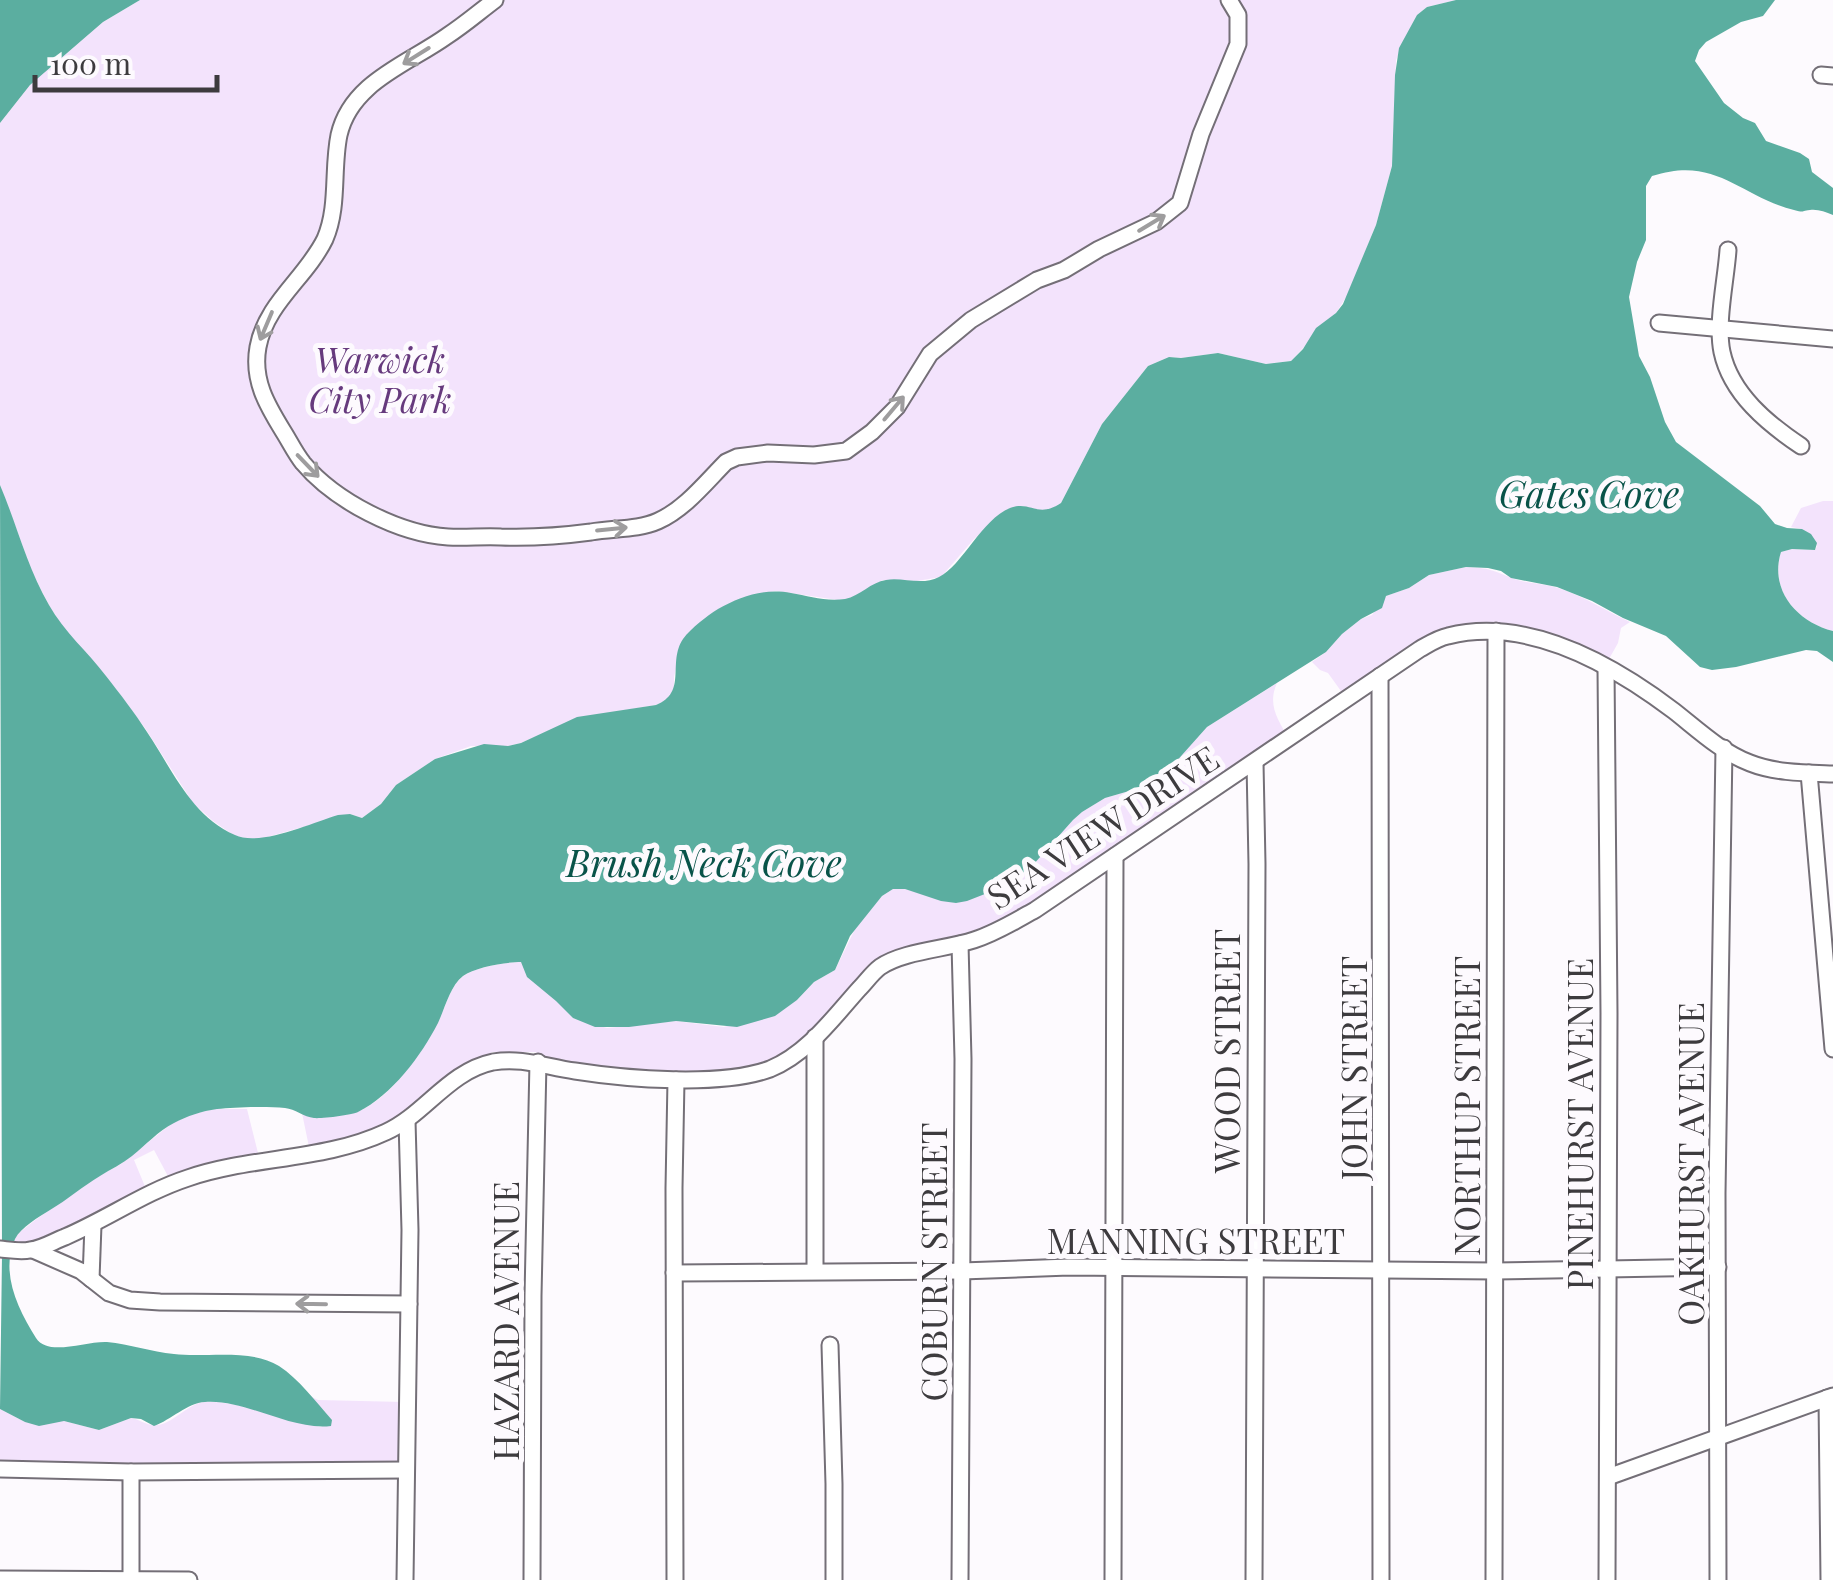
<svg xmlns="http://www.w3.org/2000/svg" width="1833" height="1580" font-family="'Playfair Display',serif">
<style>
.green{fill:#f3e3fc}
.water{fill:#5baea0}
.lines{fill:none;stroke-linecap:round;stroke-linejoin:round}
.street-casing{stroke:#746f77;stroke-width:19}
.street{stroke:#fff;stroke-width:15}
.oneway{stroke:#9e9d9e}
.labels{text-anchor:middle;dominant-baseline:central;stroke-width:10;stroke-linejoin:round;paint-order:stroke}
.park-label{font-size:35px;font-style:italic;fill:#663a7d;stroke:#fdfafe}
.street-label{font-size:35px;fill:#3d3b3e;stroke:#fdfafe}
.water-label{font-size:38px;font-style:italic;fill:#095349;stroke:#fdfafe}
</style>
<rect width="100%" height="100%" fill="#fdfafe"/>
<!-- green -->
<g class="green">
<polygon points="140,0 1456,0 1427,7 1417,15 1396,60 1392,166 1376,225 1348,294 1336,313 1291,361 1266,364 1218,353 1181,358 1169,357 1148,366 1102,424 1061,503 1050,511 1036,511 1022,506 1010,508 974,539 941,577 917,581 883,580 852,598 838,600 776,591 741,598 711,614 683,639 674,677 674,690 668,700 656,705 577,718 521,743 508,746 471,746 435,759 396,785 381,804 362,818 350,814 260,839 236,837 213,821 193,803 145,728 105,675 64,629 50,607 33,574 0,485 0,123 30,85 103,22"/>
<path d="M1823 501H1833V631C1797 622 1769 590 1781 552L1792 549 1815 550 1817 546 1802 529 1791 527 1801 508Z"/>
<path d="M1466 567C1490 568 1491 570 1512 578 1526 584 1543 583 1558 588 1584 596 1606 611 1630 622L1621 628 1618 643 1605 666 1548 641 1448 636 1346 698 1328 673 1320 670 1312 662 1326 652 1342 634 1361 619 1372 615 1386 596 1409 588 1429 575Z"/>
<path d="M1277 683C1267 705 1278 720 1289 739L999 932 883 966 787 1061 677 1080 561 1063 535 1052H492L384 1125 369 1133 309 1147 302 1113C315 1120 325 1115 339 1115 380 1116 419 1057 437 1024 445 1010 449 988 462 977 474 967 506 962 521 962L573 1018 607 1028 676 1021 724 1027 797 1000 814 982 835 970 857 925 882 896 893 889H905L956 903 990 892 1033 865 1073 820 1082 812 1105 798 1143 787 1174 764 1207 727Z"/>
<path d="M215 1109H247L259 1157 170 1180 154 1150 134 1160 146 1189C112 1206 79 1223 43 1237 31 1241 25 1245 12 1246L16 1235 38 1218 99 1176 121 1164 171 1124 192 1114Z"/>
<path d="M310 1396 318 1400 404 1402 399 1470 195 1463H0V1409L25 1422 64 1421 99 1430 131 1418C139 1419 146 1425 153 1425 171 1427 186 1404 204 1402 230 1399 292 1420 321 1427L332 1420Z"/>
</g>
<!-- water -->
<g class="water">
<polygon points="0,0 140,0 103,22 30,85 0,123"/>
<path d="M1456 0H1775L1763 16 1741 22 1706 42 1699 50 1695 61 1724 103 1743 118 1755 123 1766 141 1800 153 1809 159 1812 172 1833 188V215C1825 212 1818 209 1810 210 1800 211 1805 213 1794 210 1739 196 1716 155 1652 176L1646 186V240L1637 262 1629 297 1639 356 1650 377 1665 422 1676 442 1760 506 1775 524 1787 528 1802 529 1811 534 1817 543 1815 550 1792 549 1781 552C1769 590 1797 622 1833 631V662L1817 651 1806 650 1736 667 1712 670 1700 667 1666 636 1623 618 1592 601 1557 587 1511 578 1501 571 1488 568 1466 567 1429 575 1409 588 1386 596 1382 608 1361 619 1342 634 1326 652 1207 727 1174 764 1154 781 1143 787 1105 798 1082 812 1073 820 1033 865 1023 873 990 892 967 901 956 903 941 901 905 889H893L882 896 850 936 835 970 814 982 797 1000 775 1016 737 1027 676 1021 629 1027H595L573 1018 556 1001 527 977 521 962C506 962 475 967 463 976 450 986 445 1008 438 1023 421 1056 392 1095 358 1112 353 1115 320 1119 314 1118 304 1117 295 1109 285 1108 267 1106 235 1107 217 1109 202 1111 187 1116 174 1123 158 1131 146 1145 132 1156 122 1164 111 1169 100 1176 83 1186 67 1200 50 1210 39 1217 21 1227 15 1239 0 1273 18 1309 36 1338 48 1357 85 1341 107 1342 130 1344 151 1352 174 1354 205 1358 251 1348 279 1366 299 1379 316 1402 332 1420L331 1426C291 1431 246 1399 205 1402 187 1403 171 1420 154 1426L141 1419 131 1418 99 1430 64 1421 39 1426 25 1422 0 1409 2 1256 0 485C17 525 27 567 49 605 64 632 88 652 106 676 120 694 135 713 147 732 172 769 191 816 235 835 260 847 311 823 338 815L350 814 362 818 381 804 396 785 435 759 484 744 508 746 521 743 577 717 656 705C688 692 667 663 683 639 691 628 707 616 718 609 741 596 765 588 791 593 809 596 826 602 845 599 860 596 871 582 886 580 903 577 922 586 939 577 962 566 982 519 1010 508 1031 500 1037 519 1061 503L1102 424 1148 366 1169 357 1181 358 1218 353 1266 364 1291 361 1303 349 1316 328 1336 313 1343 304 1376 225 1392 166 1395 75 1399 48 1417 15 1427 7Z"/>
</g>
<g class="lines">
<defs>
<g id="street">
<path d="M495 0C479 12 464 25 447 36 408 64 351 82 339 135 332 169 339 207 325 239 306 278 266 303 258 347 252 380 267 405 283 431 290 442 295 453 303 463 335 501 399 534 448 537 466 538 484 536 501 537 532 538 561 536 591 532 613 528 638 530 658 521 685 509 706 482 726 462L737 457 768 453 814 455 846 451 872 432 897 407 930 354 971 320 1037 280 1064 270 1099 249 1156 222 1180 203 1201 134 1238 44V15L1229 0"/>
<polyline points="1821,75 1833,76"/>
<path d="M1728 250C1726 280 1716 323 1722 352 1731 394 1768 424 1801 446"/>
<polyline points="1659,323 1833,339"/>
<polyline points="1606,668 1609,1013 1607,1580"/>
<polyline points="1380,676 1381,1580"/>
<polyline points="1809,773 1833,1049"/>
<polyline points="815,1037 815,1271"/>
<path d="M0 1249C10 1250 21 1252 30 1250 42 1249 54 1241 65 1237 107 1219 145 1192 188 1178 252 1156 324 1161 386 1132 424 1115 449 1071 493 1062 522 1057 546 1067 575 1071 626 1079 721 1087 770 1069 807 1054 833 1018 859 989 866 982 872 973 880 967 903 951 947 949 974 940 996 933 1015 921 1035 910L1420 649C1429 644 1438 638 1448 636 1528 616 1612 664 1674 711 1697 729 1721 752 1750 763 1775 773 1806 773 1833 774"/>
<polyline points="33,1250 81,1271 109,1293 130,1300 160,1302 409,1304"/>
<polyline points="674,1273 962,1271 1069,1267 1496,1271 1718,1267"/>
<polyline points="91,1279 93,1225"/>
<polyline points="830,1345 834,1484 834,1580"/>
<polyline points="1827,1398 1829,1580"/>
<polyline points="0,1469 131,1472 406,1470"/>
<polyline points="131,1472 131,1580"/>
<polyline points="1608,1477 1833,1396"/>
<polyline points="0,1579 189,1580"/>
<polyline points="405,1580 410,1230 407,1121"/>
<polyline points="532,1580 533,1296 538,1062"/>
<polyline points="675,1580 674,1188 676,1080"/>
<polyline points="960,1580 963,1059 960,944"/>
<polyline points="1113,1580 1115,856"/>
<polyline points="1254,1580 1257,864 1255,763"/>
<polyline points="1494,1580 1496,631"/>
<polyline points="1718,1580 1717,1193 1724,748"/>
</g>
</defs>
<!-- street casing -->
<use href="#street" class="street-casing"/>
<!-- street -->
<use href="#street" class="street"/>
</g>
<!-- one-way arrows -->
<defs><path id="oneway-shaft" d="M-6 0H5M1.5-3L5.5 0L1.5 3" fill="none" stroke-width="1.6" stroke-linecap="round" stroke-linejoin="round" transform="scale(2.5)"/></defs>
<g class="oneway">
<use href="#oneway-shaft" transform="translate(416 56) rotate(148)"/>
<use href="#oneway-shaft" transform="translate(1152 223) rotate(-31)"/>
<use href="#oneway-shaft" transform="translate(266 326) rotate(113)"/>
<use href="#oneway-shaft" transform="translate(894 408) rotate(-50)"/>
<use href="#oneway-shaft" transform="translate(308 466) rotate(46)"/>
<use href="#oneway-shaft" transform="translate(612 529) rotate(-6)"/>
<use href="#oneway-shaft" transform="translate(311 1304) rotate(-179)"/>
</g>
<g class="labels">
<!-- park labels -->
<g class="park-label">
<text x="380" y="358">Warwick<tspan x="380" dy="40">City Park</tspan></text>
</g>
<!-- street labels -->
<g class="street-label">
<text transform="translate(1102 826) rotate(-33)">SEA VIEW DRIVE</text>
<text transform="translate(1225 1051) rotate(-90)">WOOD STREET</text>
<text transform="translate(1352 1068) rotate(-90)">JOHN STREET</text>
<text transform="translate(1465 1106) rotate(-90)">NORTHUP STREET</text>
<text transform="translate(1578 1124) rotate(-90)">PINEHURST AVENUE</text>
<text transform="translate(1689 1164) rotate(-90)">OAKHURST AVENUE</text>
<text x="1196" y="1239">MANNING STREET</text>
<text transform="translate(932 1262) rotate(-90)">COBURN STREET</text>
<text transform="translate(504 1321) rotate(-90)">HAZARD AVENUE</text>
</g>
<!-- water labels -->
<g class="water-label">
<text x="1589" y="492">Gates Cove</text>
<text x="704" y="861">Brush Neck Cove</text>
</g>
</g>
<!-- scale -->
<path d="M35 75v15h182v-15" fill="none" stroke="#3d3b3e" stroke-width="5"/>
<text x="50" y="75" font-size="30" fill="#3d3b3e" stroke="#fdfafe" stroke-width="8" paint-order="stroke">100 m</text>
</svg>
